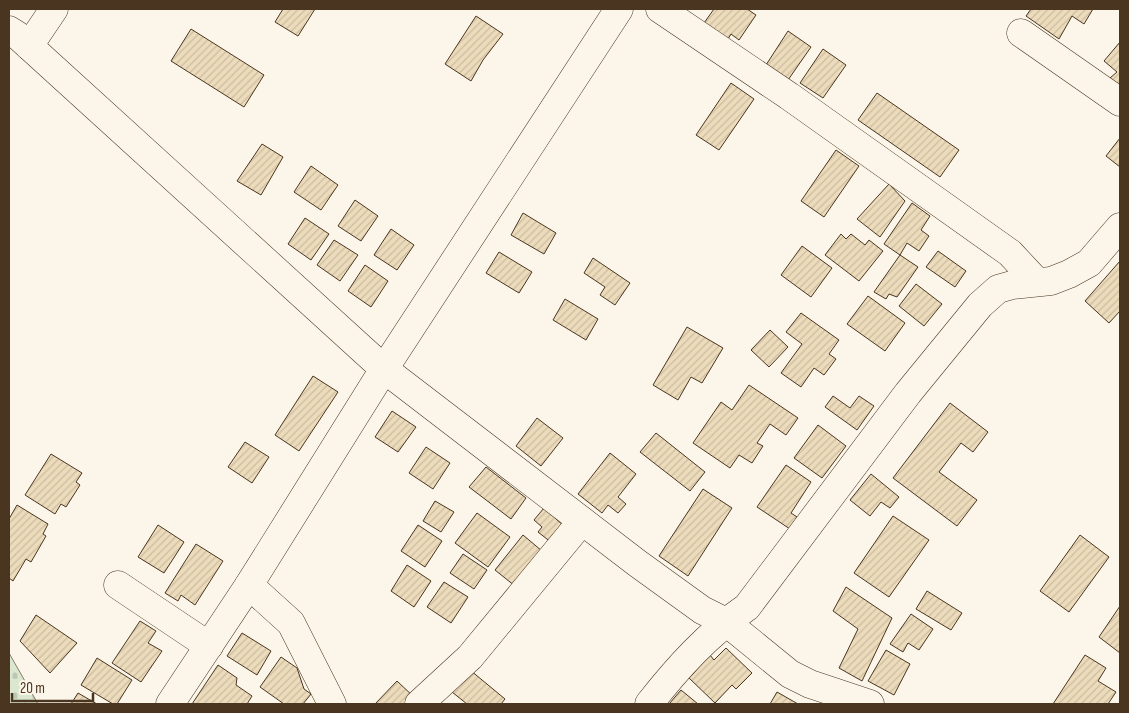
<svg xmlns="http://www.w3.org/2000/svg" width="1129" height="713" font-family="'Sofia Sans Condensed',sans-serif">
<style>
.cemetery{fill:url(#cemetery-stones);stroke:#887966}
.building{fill:url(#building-hatch);stroke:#4a3520}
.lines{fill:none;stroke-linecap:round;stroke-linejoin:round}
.minor-casing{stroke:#4a3520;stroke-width:29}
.minor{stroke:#fbf6e9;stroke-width:28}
</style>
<defs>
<pattern id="cemetery-stones" width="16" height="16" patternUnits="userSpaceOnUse" patternTransform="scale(1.25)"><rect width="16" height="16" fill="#dce7d0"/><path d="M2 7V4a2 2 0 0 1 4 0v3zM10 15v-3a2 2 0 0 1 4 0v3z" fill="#bec7b2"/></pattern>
<pattern id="building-hatch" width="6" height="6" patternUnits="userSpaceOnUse" patternTransform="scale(1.25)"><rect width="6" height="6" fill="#ecdcbc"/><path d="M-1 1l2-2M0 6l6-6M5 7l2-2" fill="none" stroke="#ccbda1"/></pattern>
</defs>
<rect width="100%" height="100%" fill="#fbf6e9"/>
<!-- cemetery -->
<polygon class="cemetery" points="9,653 38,704 9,704"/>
<!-- building -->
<g class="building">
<polygon points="283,9 315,9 298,36 275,22"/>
<polygon points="714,9 747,9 756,15 739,40 731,34 728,39 704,23"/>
<polygon points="1031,9 1093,9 1084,24 1072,16 1059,39 1026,16"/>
<polygon points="476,16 503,34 483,60 471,81 445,64"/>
<polygon points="191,29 264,75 244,107 171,61"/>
<polygon points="788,31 811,47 788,80 766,65"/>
<polygon points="1120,42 1120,86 1110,78 1117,72 1104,61"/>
<polygon points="823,49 846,65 823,98 800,83"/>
<polygon points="731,83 754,99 719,150 696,135"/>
<polygon points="877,93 959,150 940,177 858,120"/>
<polygon points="1120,138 1120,167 1106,156"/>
<polygon points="262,144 283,157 261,195 237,181"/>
<polygon points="836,150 859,166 824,217 801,201"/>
<polygon points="311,166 338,185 321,210 294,192"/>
<polygon points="889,184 905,201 880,237 857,219"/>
<polygon points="355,200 378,216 361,241 338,226"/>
<polygon points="912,203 930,216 921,230 929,236 919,251 907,243 900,255 884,244"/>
<polygon points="523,213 556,233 544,254 511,235"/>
<polygon points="305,218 329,234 311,260 288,244"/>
<polygon points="391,229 414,245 397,270 374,255"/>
<polygon points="841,234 846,239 851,234 865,245 869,240 883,251 859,281 825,255"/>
<polygon points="334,240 358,255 340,281 317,265"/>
<polygon points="802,246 832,268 811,297 781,275"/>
<polygon points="938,251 966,271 955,287 926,267"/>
<polygon points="499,252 532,272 519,293 486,273"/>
<polygon points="900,255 918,267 897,297 889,294 886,299 874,292"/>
<polygon points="593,258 630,283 615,305 600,295 605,287 584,273"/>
<polygon points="1120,261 1120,311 1109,323 1085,301"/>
<polygon points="365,265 388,281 371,307 348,291"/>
<polygon points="916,284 942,304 924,326 899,306"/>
<polygon points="868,296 905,323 885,351 847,324"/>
<polygon points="565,299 598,319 586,340 553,320"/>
<polygon points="801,313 839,340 829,354 836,359 824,375 814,368 801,387 781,373 802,344 786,332"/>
<polygon points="687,327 723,348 702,383 691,377 678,400 653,385"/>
<polygon points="770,330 788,347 769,367 751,350"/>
<polygon points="313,376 338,392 299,451 275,435"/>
<polygon points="749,385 798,418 786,435 770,424 757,443 763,446 752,463 739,455 730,468 693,443 721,402 732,410"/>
<polygon points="833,396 850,408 859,396 874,406 857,430 825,407"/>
<polygon points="950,403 988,432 973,452 961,443 939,472 977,500 957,526 893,478"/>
<polygon points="392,411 416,427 398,452 375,437"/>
<polygon points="537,418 563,438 541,466 516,446"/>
<polygon points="818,425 846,446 822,478 794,458"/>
<polygon points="656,433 705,472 690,491 640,452"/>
<polygon points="245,442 269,457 252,483 228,467"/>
<polygon points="426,447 450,463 433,489 409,473"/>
<polygon points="610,453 636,474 618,497 626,504 618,513 608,505 602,513 578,494"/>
<polygon points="51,454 82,473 76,482 80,485 66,507 61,504 55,514 25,495"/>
<polygon points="786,465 811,482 791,513 797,517 790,529 757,507"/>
<polygon points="486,467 526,498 511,519 469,487"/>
<polygon points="871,474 899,497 890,508 881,502 870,516 850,500"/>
<polygon points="703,489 732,508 688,576 659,556"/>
<polygon points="435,501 454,512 441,532 423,521"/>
<polygon points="17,505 48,524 43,534 46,536 31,562 26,559 13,581 9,578 9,519"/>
<polygon points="544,508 565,527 552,543 538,532 542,527 534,520"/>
<polygon points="477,513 510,537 488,567 455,543"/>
<polygon points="893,516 929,540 889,597 854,573"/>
<polygon points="158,525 184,542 164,573 138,557"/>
<polygon points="418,525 442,541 425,567 401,551"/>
<polygon points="523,535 542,551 515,586 495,570"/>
<polygon points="1080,535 1109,557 1069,612 1040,591"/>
<polygon points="196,544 223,561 195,605 181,595 178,601 165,593"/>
<polygon points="463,554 487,570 474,589 450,573"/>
<polygon points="407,565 431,581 414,607 391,591"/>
<polygon points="444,582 468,597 451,623 427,607"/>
<polygon points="846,587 892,618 862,681 839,668 858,629 833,611"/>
<polygon points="927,591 962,613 951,630 916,609"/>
<polygon points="1120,606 1120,653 1099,637"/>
<polygon points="911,614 933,629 919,650 908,643 903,652 890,644"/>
<polygon points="36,615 77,643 50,673 20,641"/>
<polygon points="140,621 156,631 148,643 162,651 141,682 112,663"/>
<polygon points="242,633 271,651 257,675 227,656"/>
<polygon points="726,648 752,673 736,689 732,685 715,703 689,678 710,655 714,660"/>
<polygon points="886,650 910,664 894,695 868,681"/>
<polygon points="1085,655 1106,668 1098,681 1116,692 1108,704 1053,704"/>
<polygon points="281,657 297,668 304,689 311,694 303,704 284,704 260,687"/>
<polygon points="97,658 132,680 117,704 113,704 81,685"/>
<polygon points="218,665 237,678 236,685 252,696 247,704 192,704"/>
<polygon points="470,670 505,699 501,704 467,704 452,692"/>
<polygon points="397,681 415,698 409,704 375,704"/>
<polygon points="681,690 698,704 669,704"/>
<polygon points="777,692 798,704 770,704"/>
<polygon points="78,693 97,704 71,704"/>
</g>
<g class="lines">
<defs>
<g id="minor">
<polyline points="660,9 789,96 1010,253 1037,282"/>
<polyline points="9,30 17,35 384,369 637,563 702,610 726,622 790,674 810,684 870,704"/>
<polyline points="1021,33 1120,102"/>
<polyline points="29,46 54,9"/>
<polyline points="118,585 209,646"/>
<polyline points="249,585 291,623 332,704"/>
<polyline points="170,704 249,585 384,369 619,9"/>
<polyline points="419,704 470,657 582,521"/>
<path d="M649 704C678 667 708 634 747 607L908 393 980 305 998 289 1012 285 1051 281 1069 274 1089 263 1120 227"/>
</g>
</defs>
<!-- minor casing -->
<use href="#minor" class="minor-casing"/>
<!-- minor -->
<use href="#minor" class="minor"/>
</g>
<!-- border -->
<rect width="1129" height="713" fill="none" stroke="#4a3520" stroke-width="20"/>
<!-- scale -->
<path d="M12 693v8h81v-8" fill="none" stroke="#4a3520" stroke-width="2.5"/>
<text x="20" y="693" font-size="15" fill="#4a3520" stroke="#fbf6e9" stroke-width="4" paint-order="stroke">20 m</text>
</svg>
